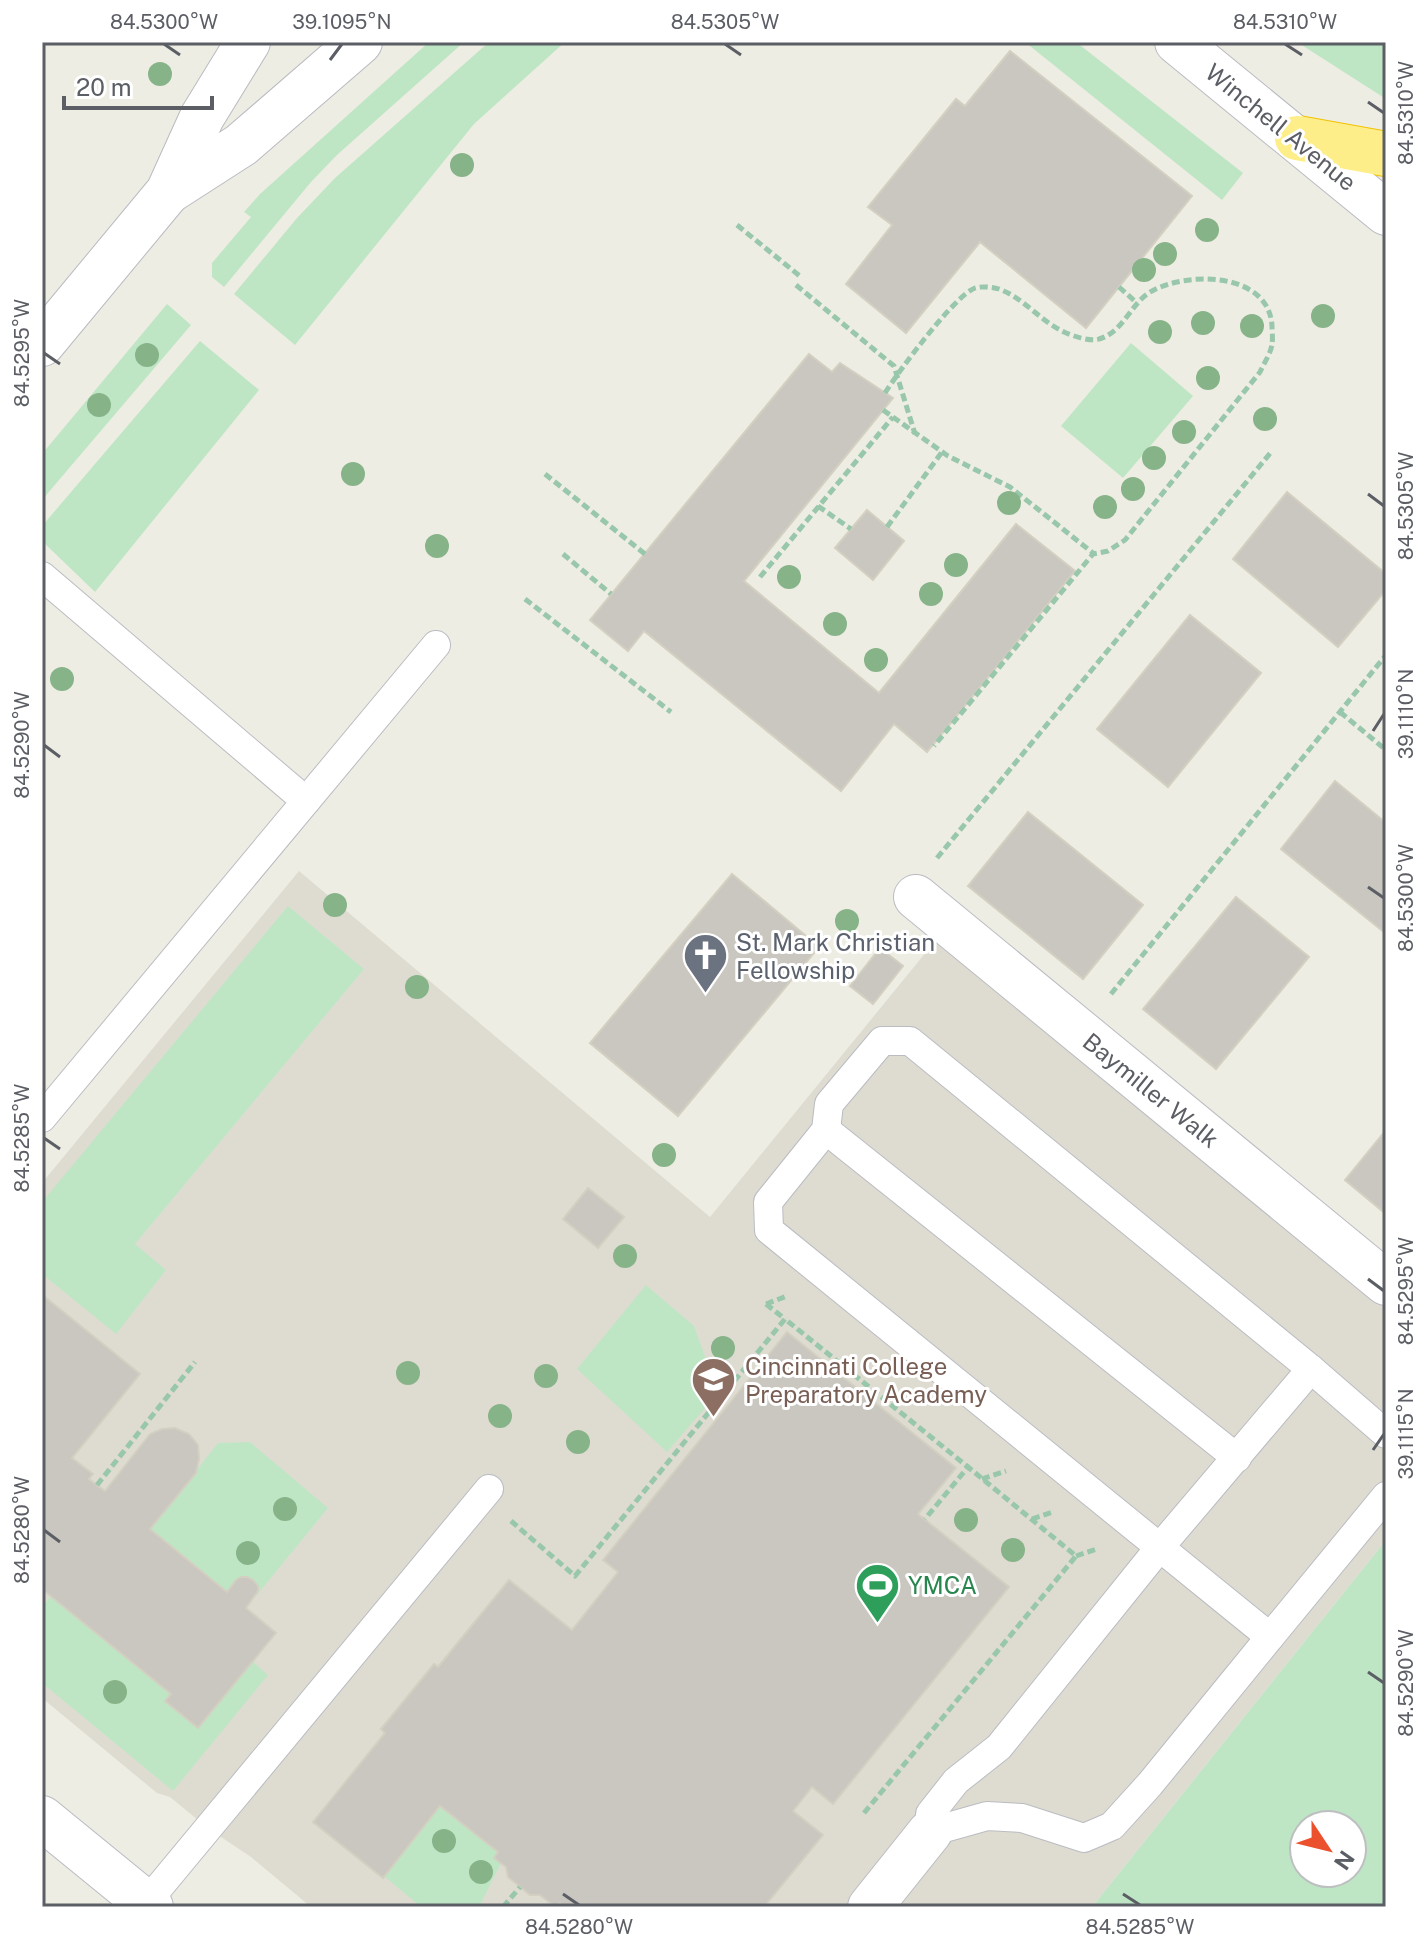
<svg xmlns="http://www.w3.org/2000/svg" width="1428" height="1949" font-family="'Public Sans',sans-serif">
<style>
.education{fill:#dedcd1}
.green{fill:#bfe6c4;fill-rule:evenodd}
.building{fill:#c9c7c0;stroke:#d3cfc1;stroke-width:2}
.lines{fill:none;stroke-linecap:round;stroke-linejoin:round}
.lane-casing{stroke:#bbbcc2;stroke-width:30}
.street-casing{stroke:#bbbcc2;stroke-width:46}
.secondary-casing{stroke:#b9bbc2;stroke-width:46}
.highway-casing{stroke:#f1c200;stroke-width:46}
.path{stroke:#98c7ab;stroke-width:5;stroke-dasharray:8 4;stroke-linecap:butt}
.lane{stroke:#fff;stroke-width:28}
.street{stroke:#fff;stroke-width:44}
.secondary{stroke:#fff;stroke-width:44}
.highway{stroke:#feee8a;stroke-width:44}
.tree{fill:#87b389}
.ticks{fill:none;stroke:#5b5e64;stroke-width:3}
.labels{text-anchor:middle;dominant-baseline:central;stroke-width:6;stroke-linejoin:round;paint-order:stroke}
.street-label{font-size:24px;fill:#5b5e64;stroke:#fff}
.worship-label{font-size:24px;fill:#5b616d;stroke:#fff;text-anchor:start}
.education-label{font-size:24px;fill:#785e54;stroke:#fff;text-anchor:start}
.leisure-label{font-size:24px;fill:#27864d;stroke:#fff;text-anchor:start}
.neatline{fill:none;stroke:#5b5e64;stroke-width:3}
.ticks-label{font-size:20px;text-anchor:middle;fill:#5b5e64}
</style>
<rect width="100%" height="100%" fill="#eeede3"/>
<!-- education -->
<polygon class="education" points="299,871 710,1217 940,935 1386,1297 1386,1540 1092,1907 311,1907 251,1857 209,1829 170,1797 157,1793 42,1698 42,1183"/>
<!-- green -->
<g class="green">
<polygon points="429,42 464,42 337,155 311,182 224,287 212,277 212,263 251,217 244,212 260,194"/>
<polygon points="489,42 565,42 474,124 295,345 234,294 297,218 335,178"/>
<polygon points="1025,42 1076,42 1243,173 1222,200"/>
<polygon points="1297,42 1386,42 1386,99"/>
<polygon points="167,304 191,325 42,500 42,454"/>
<polygon points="200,341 259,390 95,592 42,541 42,526"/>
<polygon points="1131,343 1193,396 1123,478 1061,426"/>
<polygon points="288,906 364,969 135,1244 166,1270 116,1334 42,1274 42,1202"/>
<polygon points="646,1285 694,1326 718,1393 667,1452 577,1369"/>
<path d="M250 1442 328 1508 256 1596C261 1586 256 1581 247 1577L227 1592 150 1529 218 1443Z"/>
<path d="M1386 1540V1907H1092ZM1304 1825H1352V1873H1304Z"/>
<polygon points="51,1596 171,1694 165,1702 198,1728 253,1662 268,1675 173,1791 42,1683 42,1607"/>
<polygon points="440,1806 498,1852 501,1863 479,1907 421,1907 384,1876"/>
</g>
<!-- building -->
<g class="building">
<polygon points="1010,51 1192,196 1086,328 980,242 906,333 846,284 892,225 868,207 956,99 965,106"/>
<polygon points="809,354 832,372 840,363 893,398 744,581 879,693 1016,524 1075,571 927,752 894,724 841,791 644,631 628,651 590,620"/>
<polygon points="1287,492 1386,574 1386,590 1338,647 1233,559"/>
<polygon points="867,510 904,541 873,580 835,548"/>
<polygon points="1190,615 1261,673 1168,787 1097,729"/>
<polygon points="1335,781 1386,823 1385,933 1281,849"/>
<polygon points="1028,812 1143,905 1083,979 968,886"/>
<polygon points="732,874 819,947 678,1116 590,1043"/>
<polygon points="1236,897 1309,957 1216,1069 1143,1009"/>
<polygon points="880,948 903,966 873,1004 850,986"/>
<polygon points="1386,1130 1386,1214 1345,1180"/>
<polygon points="588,1188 624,1217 598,1248 563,1219"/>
<polygon points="45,1297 140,1374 72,1458 93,1474 89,1479 105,1491 150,1434 162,1429 175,1428 189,1434 198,1445 199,1459 196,1473 150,1529 227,1592 236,1580 241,1577 247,1577 253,1580 258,1586 258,1591 246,1608 276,1633 198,1728 165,1701 171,1694 42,1589 42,1300"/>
<polygon points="787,1332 956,1468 918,1514 1009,1587 833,1804 812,1787 793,1811 823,1835 764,1907 565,1907 560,1903 555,1907 540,1895 530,1895 508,1877 506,1867 494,1858 498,1852 440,1806 383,1878 313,1822 385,1733 381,1729 434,1664 438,1667 509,1580 572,1630 618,1572 603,1560"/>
</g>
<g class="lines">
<defs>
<g id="lane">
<polyline points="42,576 306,801"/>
<polyline points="42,1118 436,645"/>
<polyline points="826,1130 1237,1458"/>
<polyline points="1386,1434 1311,1369 910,1041 882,1041 829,1104 826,1130 768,1202 769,1230 1270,1637 1386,1496"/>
<polyline points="1270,1637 1150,1784 1112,1826 1084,1838 1022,1818 987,1816 930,1832 930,1814 956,1781 999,1747 1160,1547 1311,1369"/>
<polyline points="146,1903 489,1489"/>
</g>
<g id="street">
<polyline points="916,897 1386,1283"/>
<polyline points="870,1907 930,1832"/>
</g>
<g id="secondary">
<polyline points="1177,42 1386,213"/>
<polyline points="168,192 241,145 360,42"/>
<polyline points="42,344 168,192 202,117 248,42"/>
<polyline points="42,1818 151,1907"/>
</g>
<polyline id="highway" points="1297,138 1386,154"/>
</defs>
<!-- lane casing -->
<use href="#lane" class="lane-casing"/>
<!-- street casing -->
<use href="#street" class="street-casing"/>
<!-- secondary casing -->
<use href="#secondary" class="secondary-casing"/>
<!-- highway casing -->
<use href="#highway" class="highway-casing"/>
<!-- path -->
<g class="path">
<polyline points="737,225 801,277"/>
<polyline points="796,285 894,366 915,434"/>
<polyline points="1119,287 1137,303"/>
<path d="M885 393C898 372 955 295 975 288 982 286 993 287 999 289 1024 298 1040 321 1064 332 1073 336 1090 342 1099 339 1124 332 1131 302 1152 291 1188 271 1269 272 1272 326 1272 331 1273 339 1272 344 1271 353 1264 363 1260 372L1125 540 1108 551 1093 554 934 746"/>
<polyline points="883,410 948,456 1010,487 1093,553"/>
<polyline points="545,474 645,554"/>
<polyline points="818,506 851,529"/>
<polyline points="887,527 942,452"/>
<polyline points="563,554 611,594"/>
<polyline points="760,577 893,417"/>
<polyline points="525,599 671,712"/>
<polyline points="1340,712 1386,750"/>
<polyline points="937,858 1272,451"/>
<polyline points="1111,994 1386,655"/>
<polyline points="766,1304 787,1296"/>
<polyline points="766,1304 785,1319"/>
<polyline points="982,1479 1006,1471"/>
<polyline points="97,1485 195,1362"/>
<polyline points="1032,1519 1053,1512"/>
<polyline points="511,1521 575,1576 785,1319 968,1467"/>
<polyline points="1076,1556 1097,1549"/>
<polyline points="864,1813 1076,1556 968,1467 925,1519"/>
<polyline points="503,1907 520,1887"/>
</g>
<!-- lane -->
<use href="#lane" class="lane"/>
<!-- street -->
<use href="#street" class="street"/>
<!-- secondary -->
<use href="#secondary" class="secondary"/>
<!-- highway -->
<use href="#highway" class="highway"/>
</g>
<!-- trees -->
<g class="tree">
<circle cx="160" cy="74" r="12"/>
<circle cx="462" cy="165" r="12"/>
<circle cx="1207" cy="230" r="12"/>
<circle cx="1165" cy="254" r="12"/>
<circle cx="1144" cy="270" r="12"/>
<circle cx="1323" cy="316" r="12"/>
<circle cx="1203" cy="323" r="12"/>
<circle cx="1252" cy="326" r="12"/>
<circle cx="1160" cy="332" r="12"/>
<circle cx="147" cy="355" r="12"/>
<circle cx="1208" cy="378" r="12"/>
<circle cx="99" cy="405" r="12"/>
<circle cx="1265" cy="419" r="12"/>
<circle cx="1184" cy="432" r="12"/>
<circle cx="1154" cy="458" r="12"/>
<circle cx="353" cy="474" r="12"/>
<circle cx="1133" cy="489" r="12"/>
<circle cx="1009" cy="503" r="12"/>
<circle cx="1105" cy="507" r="12"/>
<circle cx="437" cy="546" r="12"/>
<circle cx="956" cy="565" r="12"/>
<circle cx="789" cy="577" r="12"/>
<circle cx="931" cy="594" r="12"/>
<circle cx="835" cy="624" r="12"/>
<circle cx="876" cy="660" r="12"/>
<circle cx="62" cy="679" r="12"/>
<circle cx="335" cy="905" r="12"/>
<circle cx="847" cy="921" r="12"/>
<circle cx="417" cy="987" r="12"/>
<circle cx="664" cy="1155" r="12"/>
<circle cx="625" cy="1256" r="12"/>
<circle cx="723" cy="1348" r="12"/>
<circle cx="408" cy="1373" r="12"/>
<circle cx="546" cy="1376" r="12"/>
<circle cx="500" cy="1416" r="12"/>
<circle cx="578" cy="1442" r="12"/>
<circle cx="285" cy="1509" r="12"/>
<circle cx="966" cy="1520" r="12"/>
<circle cx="1013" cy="1550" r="12"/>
<circle cx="248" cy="1553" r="12"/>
<circle cx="115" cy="1692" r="12"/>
<circle cx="444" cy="1841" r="12"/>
<circle cx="481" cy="1872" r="12"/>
</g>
<!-- ticks -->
<path class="ticks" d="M164 44 180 55M725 44 741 55M1285 44 1302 55M330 60 342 44M1368 102 1384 113M44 353 60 364M1368 494 1384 506M1373 731 1384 714M44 745 60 757M1368 887 1384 898M44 1138 60 1149M1368 1279 1384 1291M1373 1450 1384 1434M44 1530 60 1542M1368 1672 1384 1683M563 1894 579 1905M1123 1894 1140 1905"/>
<!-- icons -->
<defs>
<symbol id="church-pin" viewBox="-11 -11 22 30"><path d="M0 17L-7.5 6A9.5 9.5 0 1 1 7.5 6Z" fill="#6b7280" stroke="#fff"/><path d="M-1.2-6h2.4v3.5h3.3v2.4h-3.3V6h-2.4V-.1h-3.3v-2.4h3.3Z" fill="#fff"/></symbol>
<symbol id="school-pin" viewBox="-11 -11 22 30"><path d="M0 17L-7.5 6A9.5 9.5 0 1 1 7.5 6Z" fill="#8d6e63" stroke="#fff"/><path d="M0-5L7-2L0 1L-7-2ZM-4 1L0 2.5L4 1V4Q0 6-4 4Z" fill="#fff"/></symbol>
<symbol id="stadium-pin" viewBox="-11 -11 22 30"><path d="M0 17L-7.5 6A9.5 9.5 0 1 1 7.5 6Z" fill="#2e9e5b" stroke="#fff"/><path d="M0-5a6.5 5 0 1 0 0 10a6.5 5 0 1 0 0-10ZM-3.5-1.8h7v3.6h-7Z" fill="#fff"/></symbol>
</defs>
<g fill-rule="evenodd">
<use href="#church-pin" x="680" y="930" width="51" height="69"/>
<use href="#school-pin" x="688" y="1354" width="51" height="69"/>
<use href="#stadium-pin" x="852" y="1560" width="51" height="69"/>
</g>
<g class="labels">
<!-- street labels -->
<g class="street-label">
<text transform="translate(1281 127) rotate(39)">Winchell Avenue</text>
<text transform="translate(1151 1090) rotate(39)">Baymiller Walk</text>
</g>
<!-- worship labels -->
<g class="worship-label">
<text x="736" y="942">St. Mark Christian<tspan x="736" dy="28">Fellowship</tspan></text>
</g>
<!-- education labels -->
<g class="education-label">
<text x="745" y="1366">Cincinnati College<tspan x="745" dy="28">Preparatory Academy</tspan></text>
</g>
<!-- leisure labels -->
<g class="leisure-label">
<text x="908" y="1585">YMCA</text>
</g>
</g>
<!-- border -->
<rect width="1428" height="1949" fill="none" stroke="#ffffff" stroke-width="88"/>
<!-- north arrow -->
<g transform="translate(1328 1849) rotate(125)"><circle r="38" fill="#ffffff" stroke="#bdbfc1" stroke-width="2"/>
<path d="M0-6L14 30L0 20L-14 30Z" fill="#eb512c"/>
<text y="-12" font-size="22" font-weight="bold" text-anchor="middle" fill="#5b5e64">N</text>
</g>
<!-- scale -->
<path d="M64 96v12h148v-12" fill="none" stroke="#5b5e64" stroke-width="4"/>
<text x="76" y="96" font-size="24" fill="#5b5e64" stroke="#ffffff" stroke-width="6" paint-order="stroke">20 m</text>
<rect x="44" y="44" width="1340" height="1861" class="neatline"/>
<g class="ticks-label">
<text x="164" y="29">84.5300°W</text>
<text x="342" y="29">39.1095°N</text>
<text x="725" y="29">84.5305°W</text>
<text x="1285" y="29">84.5310°W</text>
<text transform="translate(1406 113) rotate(-90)" y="7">84.5310°W</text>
<text transform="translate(22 353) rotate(-90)" y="7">84.5295°W</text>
<text transform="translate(1406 506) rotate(-90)" y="7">84.5305°W</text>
<text transform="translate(1406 714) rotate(-90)" y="7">39.1110°N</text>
<text transform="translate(22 745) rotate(-90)" y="7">84.5290°W</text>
<text transform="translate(1406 898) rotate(-90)" y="7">84.5300°W</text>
<text transform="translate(22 1138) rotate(-90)" y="7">84.5285°W</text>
<text transform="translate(1406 1291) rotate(-90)" y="7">84.5295°W</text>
<text transform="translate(1406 1434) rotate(-90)" y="7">39.1115°N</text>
<text transform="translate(22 1530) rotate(-90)" y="7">84.5280°W</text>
<text transform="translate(1406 1683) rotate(-90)" y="7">84.5290°W</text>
<text x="579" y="1934">84.5280°W</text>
<text x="1140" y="1934">84.5285°W</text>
</g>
</svg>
